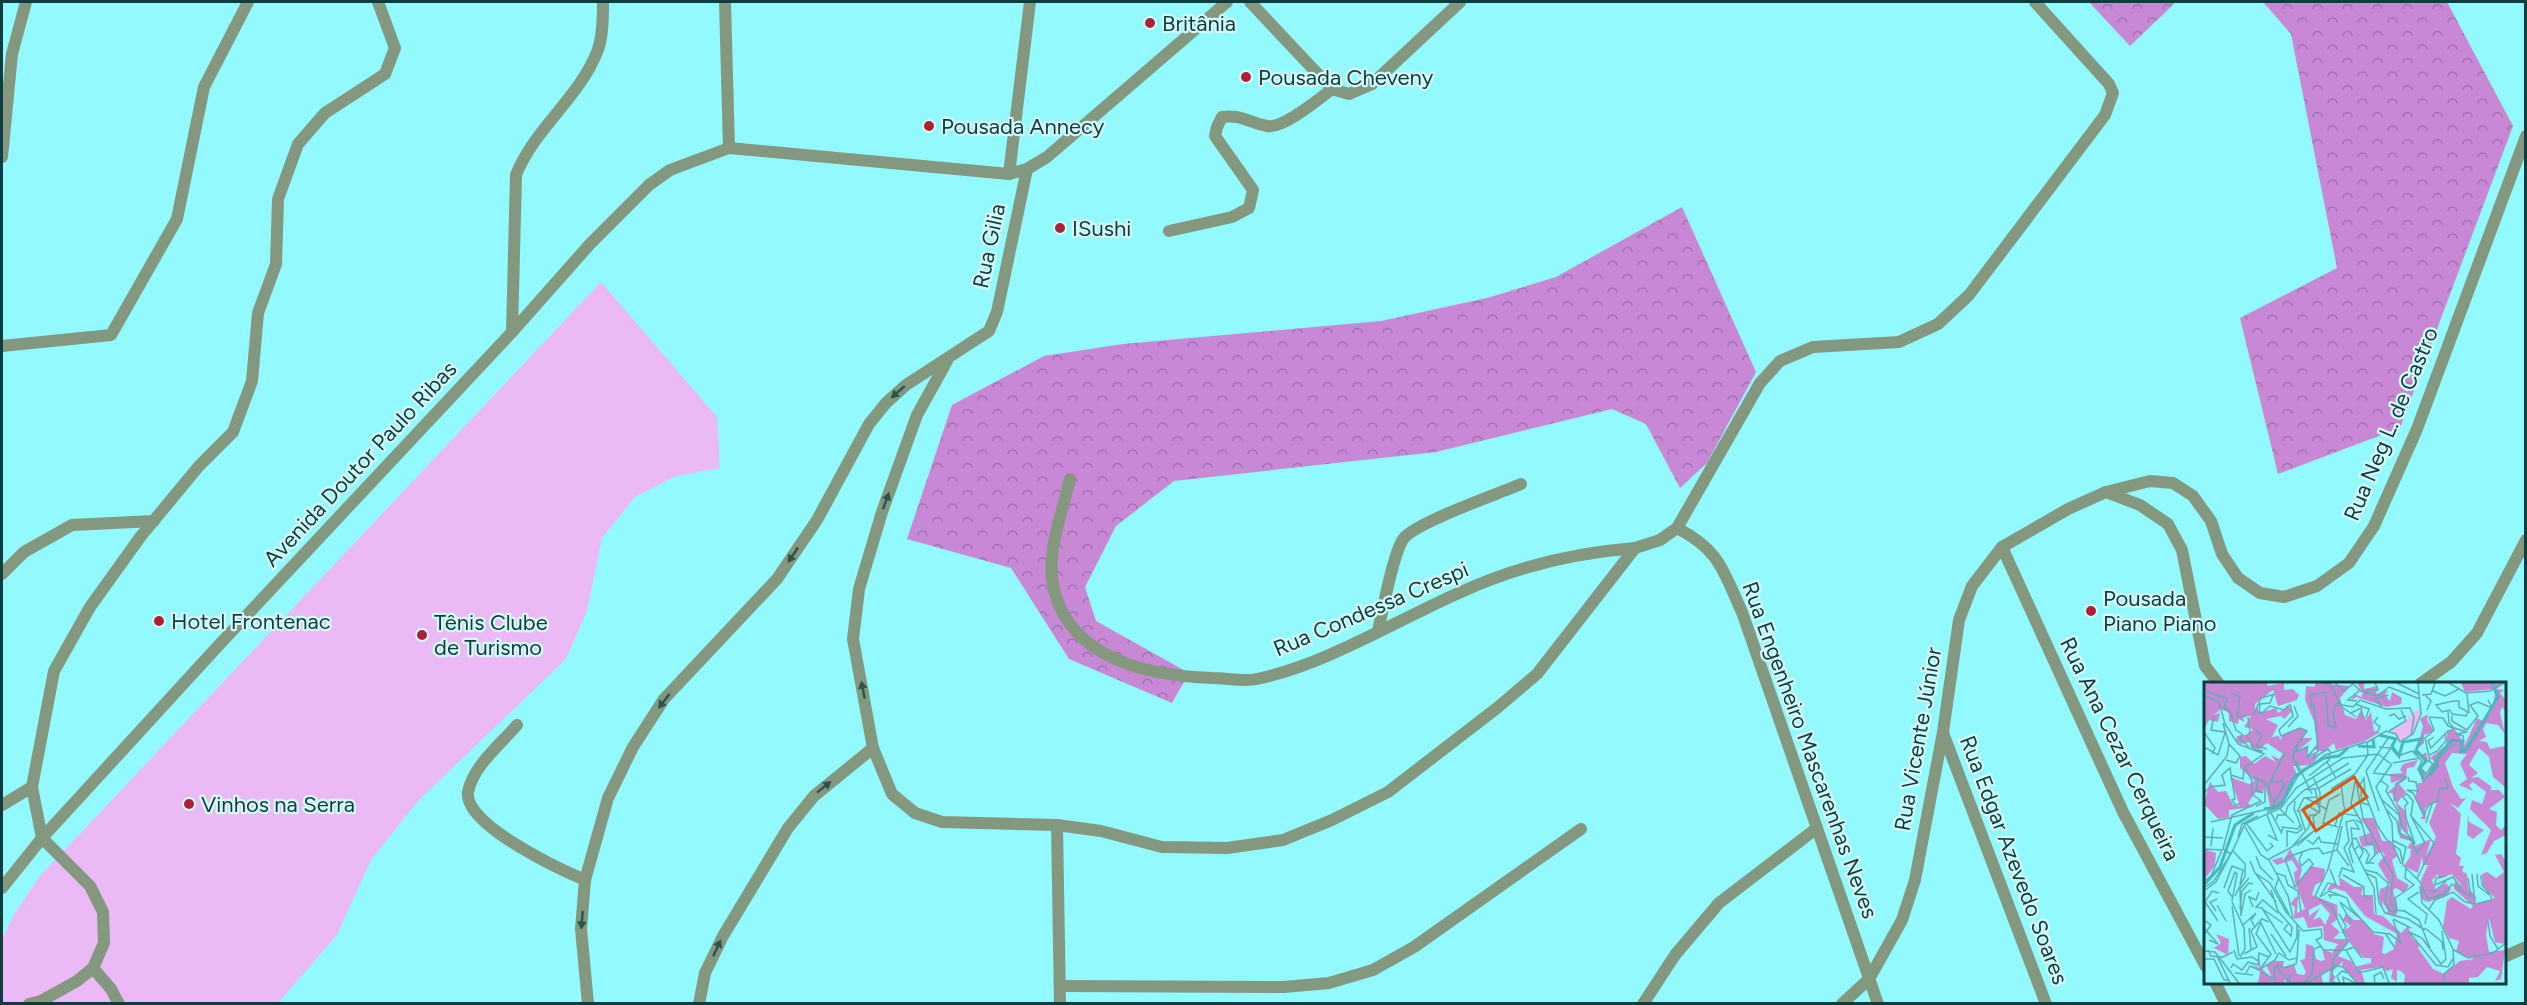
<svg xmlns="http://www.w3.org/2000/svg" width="2527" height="1005" font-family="Figtree,sans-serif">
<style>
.forest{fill:url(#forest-crowns)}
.garden{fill:#ebbaf6}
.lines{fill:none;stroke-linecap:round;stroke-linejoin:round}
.minor{stroke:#83987e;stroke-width:12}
.tertiary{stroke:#83987e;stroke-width:12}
.oneway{fill:#2c544f}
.poi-dot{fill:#b11f33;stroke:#d5fbfd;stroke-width:2}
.labels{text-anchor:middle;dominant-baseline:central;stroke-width:4.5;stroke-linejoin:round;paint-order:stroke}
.poi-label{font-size:22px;fill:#0f3d3f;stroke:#d5fbfd;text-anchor:start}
.street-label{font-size:22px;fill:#0f3d3f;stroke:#d5fbfd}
.inset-river{fill:none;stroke:#43b9c0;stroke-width:3}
.inset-road{fill:none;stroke:#5eaeb2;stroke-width:1.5}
.view{fill:#dd580f;fill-opacity:0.15;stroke:#dd580f;stroke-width:3}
.inset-edge{fill:none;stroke:#0f3d3f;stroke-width:3}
</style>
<defs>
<pattern id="forest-crowns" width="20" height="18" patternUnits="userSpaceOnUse" patternTransform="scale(1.5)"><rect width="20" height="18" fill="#c888d6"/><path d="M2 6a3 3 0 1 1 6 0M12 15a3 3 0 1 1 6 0" fill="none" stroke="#a170af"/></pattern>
</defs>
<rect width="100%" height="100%" fill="#92f9ff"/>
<!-- forest -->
<g class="forest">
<polygon points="2089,2 2176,2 2130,46"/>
<polygon points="2263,2 2447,2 2513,126 2400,428 2278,474 2240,318 2337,268 2291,34"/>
<polygon points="1682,207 1756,372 1707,463 1680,488 1646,424 1612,409 1436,452 1174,481 1116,526 1085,587 1096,621 1189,673 1172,703 1069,659 1011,568 907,539 952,405 1044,356 1123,344 1381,321 1487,298 1556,277"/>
</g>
<!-- garden -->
<polygon class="garden" points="601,282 717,417 720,468 676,476 635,497 602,538 587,611 566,659 418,801 371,860 337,935 278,1003 2,1003 2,939 15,913 40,876"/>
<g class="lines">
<!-- minor -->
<g class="minor">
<polyline points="725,2 729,148"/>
<polyline points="1250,2 1332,89 1349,94 1372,84 1460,2"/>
<polyline points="2,157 12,54 26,2"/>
<polyline points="1009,174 1030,2"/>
<path d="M1169 231 1232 217 1249 208 1253 190 1215 136 1217 127 1222 117C1240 114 1250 123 1267 126 1283 129 1319 99 1332 89"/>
<path d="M512 332 516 175C534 129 579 98 597 52 603 38 603 17 603 2"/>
<polyline points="2,346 111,335 177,219 204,87 248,2"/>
<polyline points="947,361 917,415 882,512 859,589 853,639 873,748 892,794 915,813 942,822 1057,825 1101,831 1162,847 1227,848 1283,840 1332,820 1388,792 1497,708 1537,674 1635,548 1660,540 1677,528 1760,383 1780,361 1813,347 1899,342 1938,324 1969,295 2105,115 2113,93 2109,84 2035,2"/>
<path d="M1070 479C1062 514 1045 554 1054 590 1072 660 1150 676 1212 678 1226 678 1243 682 1257 679 1327 664 1395 621 1461 592 1517 566 1573 553 1635 548"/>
<polyline points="2106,492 2140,505 2168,524 2182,550 2205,666 2219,684"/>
<path d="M1677 528C1720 550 1723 571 1742 612L1878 1004"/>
<polyline points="2002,547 2123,812 2206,967"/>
<polyline points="2,574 24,552 72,525 154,521"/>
<path d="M1378 631C1383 610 1393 552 1404 538 1417 522 1498 494 1521 484"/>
<polyline points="2420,684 2451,662 2477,633 2526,540"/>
<path d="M517 725C501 744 473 766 468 792 463 824 559 869 585 880"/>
<polyline points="1943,733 2046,1004"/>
<polyline points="2,805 32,787"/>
<polyline points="1057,825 1060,1004"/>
<polyline points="2504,957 2526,947"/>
<polyline points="93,968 111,989 119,1004"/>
<polyline points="2215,982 2226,1004"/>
<polyline points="1060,986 1284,987 1329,983 1373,970 1414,947 1581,829"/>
<polyline points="29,1004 41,1001 77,981 93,968 104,943 103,912 90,886 42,838 32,787 54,671 90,607 141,536 199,466 233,432 252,381 258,313 276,264 278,199 298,144 325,113 385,74 395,48 378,2"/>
<polyline points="588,1004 581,929 585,880 608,798 633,747 664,699 777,579 817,520 869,424 886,403 906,385 989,331 997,312 1027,169"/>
<polyline points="699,1004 705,973 723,936 788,828 814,796 873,748"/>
<polyline points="1643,1004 1675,955 1719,903 1817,828"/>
<polyline points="1842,1004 1869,979 1902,920 1915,880 1943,732 1959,620 1972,586 2002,547 2068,509 2106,492 2150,481 2173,483 2193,496 2211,521 2222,554 2238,578 2260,593 2284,597 2317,586 2349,563 2374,526 2417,429 2526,136"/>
</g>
<!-- tertiary -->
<polyline class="tertiary" points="2,888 42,838 218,646 512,332 590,244 649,185 670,170 729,148 1009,174 1027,169 1047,157 1227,2"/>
</g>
<!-- one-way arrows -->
<defs><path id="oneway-solid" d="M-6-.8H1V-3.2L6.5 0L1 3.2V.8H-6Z" transform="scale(1.5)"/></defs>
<g class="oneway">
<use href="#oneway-solid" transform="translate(898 392) rotate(139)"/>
<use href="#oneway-solid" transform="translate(886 501) rotate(-70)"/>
<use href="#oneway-solid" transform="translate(793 555) rotate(124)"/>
<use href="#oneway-solid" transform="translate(863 690) rotate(-101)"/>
<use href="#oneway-solid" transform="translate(664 701) rotate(128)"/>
<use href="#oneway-solid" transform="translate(824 787) rotate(-39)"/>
<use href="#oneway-solid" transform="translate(582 920) rotate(95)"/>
<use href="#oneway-solid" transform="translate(717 948) rotate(-65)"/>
</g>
<!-- markers -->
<g class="poi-dot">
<circle cx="1150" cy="23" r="6"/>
<circle cx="1246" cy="77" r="6"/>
<circle cx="929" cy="126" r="6"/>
<circle cx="1060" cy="228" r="6"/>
<circle cx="2091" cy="611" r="6"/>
<circle cx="159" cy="621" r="6"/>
<circle cx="422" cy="635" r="6"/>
<circle cx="189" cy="804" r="6"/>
</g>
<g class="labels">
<!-- poi labels -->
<g class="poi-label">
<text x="1162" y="23">Britânia</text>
<text x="1258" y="77">Pousada Cheveny</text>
<text x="941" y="126">Pousada Annecy</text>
<text x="1072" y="228">ISushi</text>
<text x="2103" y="598">Pousada<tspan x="2103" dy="25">Piano Piano</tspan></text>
<text x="171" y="621">Hotel Frontenac</text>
<text x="434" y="622">Tênis Clube<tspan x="434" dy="25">de Turismo</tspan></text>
<text x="201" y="804">Vinhos na Serra</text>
</g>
<!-- street labels -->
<g class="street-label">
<text transform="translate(989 246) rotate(-78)">Rua Gilia</text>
<text transform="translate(2391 424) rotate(-67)">Rua Neg L. de Castro</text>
<text transform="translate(360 464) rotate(-47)">Avenida Doutor Paulo Ribas</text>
<text transform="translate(1371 609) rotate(-23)">Rua Condessa Crespi</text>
<text transform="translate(1918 739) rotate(-80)">Rua Vicente Júnior</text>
<text transform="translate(2120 749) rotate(64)">Rua Ana Cezar Cerqueira</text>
<text transform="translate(1810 750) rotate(70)">Rua Engenheiro Mascarenhas Neves</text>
<text transform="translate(2014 860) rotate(69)">Rua Edgar Azevedo Soares</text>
</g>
</g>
<!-- overview -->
<g transform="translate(2204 682)">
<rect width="302" height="302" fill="#92f9ff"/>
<path d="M217 28 212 49 196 60 188 48 199 43 210 29Z" fill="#ebbaf6"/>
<path d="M0 1H63L64 4 80 1V8L89 7 95 13 93 18 74 24 69 8 51 22V28L54 23V29L59 30 72 26 74 31 85 24 88 29 80 37 77 34 62 37 74 43 68 55 75 54 76 58 80 52 95 46 103 48 98 56H109L94 69 105 63 102 73 112 70 105 77 115 73 108 83 89 84 93 92 79 122 69 127 66 124 61 102 59 111 52 110 44 121 49 125 25 128V135L14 137 0 122 6 100 14 110 22 109 29 123 36 124 26 95 45 102 51 99 36 86V75L42 74 50 82 61 74 72 80 67 73 75 77 79 72 63 61 55 68 47 66 46 60 36 62 32 58 33 54 45 52 49 47 40 45 47 34H39L40 40 35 37 34 42 25 39V31L17 27 10 33 16 31 14 40 5 38 0 47ZM112 1 146 4 136 16 141 33 152 37 157 28 162 38 167 30 170 49 176 50 161 59 132 68 130 61 119 70 109 67 113 62 110 39 101 18 102 4 110 5ZM153 1H160V7L174 4 172 12 184 8 181 13 186 19 188 10 198 16 197 22 183 25 152 15 146 20 151 12 157 15 159 11ZM257 1H301L292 7 300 8 296 11 301 17V29L298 25 296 31 301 52 294 43 282 41 279 47 282 55 275 59 283 60 286 67 301 64V105L289 95 285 75 275 66 265 83 274 91 267 96 274 95 288 105 286 108H295L301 115 285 127 293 130 292 143 297 148 301 144 302 153 290 159 283 171 277 173 287 148 266 127 268 118 278 122 282 110 269 100 265 103 269 109 255 103 263 97 256 81 263 72 248 71 241 81 249 105 257 117 262 116 254 126 246 121 257 132 252 172 257 176 255 184H260L258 189 263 192 264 206 272 215 271 222 291 216 279 204 278 192 283 190 292 196 300 190 291 173 297 172 301 178V262L291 260 285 236 282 253 285 270 301 268 297 297 291 299 296 289 283 285 274 295 265 296V301H200L201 293 197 289 193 288V300L187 296 189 287 183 289 177 285 157 288 161 301H153L138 283 139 279 127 291 132 295 129 299 136 301H125L126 287 117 292 119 301H82L81 297 80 301H54L56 290 48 282 55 286V275L57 286 69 297 62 283 70 279H80L79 285 90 282 93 292 100 293 102 290 96 278 101 277 102 262 109 264 112 277 117 279 121 278 118 267 128 271 134 262 120 258 119 244 104 246 100 235 90 237 91 225 86 222 91 216 94 214 93 231 101 227 91 200 90 190 94 188 88 178 73 183 68 178 79 175 78 177 80 178 86 167 98 187 95 199 107 184 121 187 120 198 111 203 108 213 133 223 134 237 127 242 136 250 129 257H144L139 249 147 244 139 238 142 231 150 238H158L170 252 180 255 178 271 181 272 190 267 193 252 161 234 142 210 130 206 128 208H123L128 201 136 204 135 195 150 205H159L157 213H169L170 232 179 234 197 251 204 244 208 256 216 263 214 266 229 287 240 292 256 279 270 277 252 270 255 259 245 256 239 244 243 219 248 215 267 227 269 224 250 207 251 199 259 205 248 192 235 197 234 192 228 198 232 208 242 201 247 207 243 214 224 220 217 217V198L224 183H219L218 175 214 191 200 184 206 175 207 167 203 166 208 159 196 156 194 146 195 129 188 111H183L198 98 187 101 186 92 199 91 196 88 199 82 214 78 210 85 203 86 202 97 195 102 202 110 193 121 202 130 204 151 197 145V151L206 155 209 158 211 164 227 157 222 175 232 155 225 141 233 120 221 126 222 137H216L219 134 211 116 214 101H218L216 84 220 79 212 68 218 73 222 70 224 79 217 86 223 93 230 79 226 76 242 63 243 52 250 46 261 63 273 36 279 39 288 27 291 13 289 7 261 10ZM117 222 126 232 121 243 116 235 109 238 116 226 105 234V228ZM145 260 160 276H167V281L150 285 149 280 134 274ZM224 32 223 38 230 49 220 53V61L213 67 219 44 216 37ZM264 132 265 140 280 148 269 157 263 153ZM157 136H170L178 159H187L193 174 188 178 193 196 205 203 200 211 192 206 189 208 194 229 191 235 182 231 184 229 178 219 179 228 175 216 176 207 186 203 174 182 181 173 178 169 172 173 170 163 158 165 155 155 166 151ZM0 167 12 171 11 183 0 198ZM12 252 25 257 24 273 10 266 17 261Z" fill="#c888d6" fill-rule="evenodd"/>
<path class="inset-river" d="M175 53 192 57 188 64 195 74 199 60 217 57 212 68 222 79 216 86 219 97M154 64 170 65 169 57M225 94 233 84 232 77 248 58 258 59 257 70 263 67 294 15 288 1M60 127 72 125 79 119 89 97 98 89 120 76 135 74 144 66M0 203 16 185 31 143 50 131"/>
<path class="inset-road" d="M119 1 126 2 138 25 152 35M131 1 140 9 149 2 157 9 173 14 185 5 216 17M193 1 215 12M245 1 262 11 286 9 300 1M0 8 23 17 20 26 26 29 32 48 38 52 36 57 45 65M162 8H174L171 1M229 9 241 14 255 7M27 11 36 15 33 35 43 34M263 12 265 31M218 13 227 12 231 1M221 13 227 19 223 28M0 14 15 20 21 42 34 62 60 72 41 85 48 99V112L57 119 28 133 19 167 27 172M153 19 144 18 156 8M249 19H255V25L264 30 262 34M110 21 114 69 107 77 124 67 127 71M86 22 89 34 75 48 77 54 96 46 103 49 90 67 89 77 95 89M151 22 165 27 162 36M138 23 149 25 156 18 182 27 206 26 210 35 207 54M178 25 171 17 184 13M108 26 106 13 122 10 124 43M246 28 238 30 232 23 249 19M246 28 248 32 263 34M60 30 55 31 56 22 66 21 69 13M58 31 66 24 80 28 85 23M147 31 157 26 159 36M50 32 57 16 71 12M10 34 7 48 21 50M185 34 190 32 195 37 202 34M248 34V39L263 48 274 34 266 23 274 20 288 26 284 18M44 35 46 50 43 54 51 68 59 69M225 35 239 36 244 44 263 50 253 52 259 54 260 61M225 35 230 48 221 56 226 79M124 37V43L132 46 129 31 133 21 137 22M84 45 94 34 90 24M51 47 57 54 53 64 63 67M185 49 202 39 197 28M0 50 11 66 8 72M173 51 176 45 170 40 174 35M230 55 224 59 227 66 245 48M162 61 182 49 192 52 196 60 209 52 217 32 214 1M94 64 92 70 103 65V75L112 65M0 65 14 73 21 51M175 65 187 66 194 74 208 69M208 69 218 79 214 87 220 99 239 71 251 62M209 69 229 82 222 92 218 87M224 74 233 69 242 59 241 52 250 46 245 41 244 29M22 78 32 81 36 74 25 62M92 79 108 112M123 80 132 96M189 81 216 76M188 82 172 105 188 141 189 163 197 182M162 89 175 129M162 89 185 55M170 90 187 66M169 91 203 95M27 93 39 97 40 87M49 94 61 101V120L52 124M105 94 125 78 126 71M151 94 159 136 189 193 186 219 191 228 200 229M109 95 116 110V122M54 98 52 109 59 111M176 98 184 104 182 109 195 131 198 146 207 156 213 171 221 161 206 132M67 100 78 99 81 103 70 121M137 101 140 125M0 103 23 74 25 62 19 41M127 107 151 92 164 73 163 61M153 107 160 96 161 112 173 143 182 157 196 168 199 183 216 200 224 217 240 212 248 202 267 215 264 196M160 107 157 110 158 121 165 123M103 108 115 106 147 87M203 108 209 111 220 133 225 122 234 119 235 107 244 106 241 96M203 108 214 109 212 100 205 99 204 95M0 111 6 105 21 103 18 93 26 86 31 117 28 118 31 123 36 122M203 111 199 115 204 121 201 124 202 136 211 162M203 112 209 119 207 134 230 161 213 197M102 116 122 127M177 117 195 133M190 119 192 102 202 96M147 122 151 100M147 122 158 141M181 126 193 139 195 151 208 159M76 127 90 141M67 128 70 121 64 105 81 70M95 129 101 148M63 130 77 124 94 94 121 73 162 60M93 130 100 116 113 115M95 130 103 123 116 131M67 131 77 150M63 133 73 158 64 153M72 138 74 133H81L84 124 99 109 145 81M150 138 155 147 147 146 149 165 162 191M152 138 158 142 163 161 170 163 171 173 163 182M7 140 64 127M42 141 63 169 69 164 66 161M222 141 228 122M40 143 57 173 65 178M131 144 135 131 155 134M134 145 119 141 125 118 136 112M77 152 79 145 94 147 97 142M0 155 19 156M34 155 38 142 54 134M149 157 152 156 159 170 155 178M103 158 109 162 115 155 117 160 134 162M188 158 202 165 199 179M148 160 145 167 149 181M7 164 9 146M93 164 109 150M83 165V149L93 151 98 147 90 127 91 119M88 165 111 148 109 135 116 129 111 107M0 167 18 168M29 168 41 142 77 126 92 106 139 76 174 72 187 82M133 168 138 144M150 168 155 164 162 168 165 173 162 181H170M29 169 41 182V194M99 169 95 178 97 184 105 177 109 182 91 205 81 177 84 175 106 167 115 166 119 172 133 168 145 184M52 174 56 185 69 198M65 177 88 165 105 145 106 133H113M65 178 84 214 89 236M46 179 51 191 66 201 82 230 99 249 117 247 118 255 112 258 120 268H142L155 291 179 285 185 301M126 187 132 203 124 201 116 215 125 209 135 213H125L127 216M161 188 173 191 184 201 181 220 186 229 192 230M72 191 81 194 84 203 94 209 97 230M162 191 172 196 175 220 181 231 204 237 221 248M162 191 170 206 172 232M52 192 72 220M268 192 271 222M273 192 274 204 287 214M139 193 160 205V213L166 217M277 193 278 203 286 212M242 194 232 196 231 203 249 195 257 206M75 195 71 206 85 232M135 195 138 186 150 190 140 166 145 159 142 140 150 138M0 199 7 194 18 168M216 204 218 221 235 238 249 267 250 283 240 292 241 301M0 206 10 199 29 168 12 200 0 209M20 206 28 184 39 188 36 202M67 208 74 229M224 208 230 210 242 199M215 210 204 217 223 232 221 242M135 213 143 216 146 225 169 250 186 252 197 261 189 238M31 214 41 194M28 219 33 192 31 190 24 209 29 216M28 220 40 246 41 267 36 275M272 222 288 218 287 214M13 223 22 239M28 224 35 274M49 225 45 215 52 218 55 210M36 227 38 209 45 201 49 202M193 227 191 216 210 203 201 196 202 186M225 227 231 218 249 210 261 220 271 222M60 228 79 241M199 228 215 238 227 269M12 229 6 220 13 217M74 229 88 245 87 254 80 247 84 242M74 231 59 218 52 225 58 226 86 270 93 255V242M135 232 142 244 138 251M37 233 41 212 47 208M37 234 36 207 45 196M189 237 207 246M14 239 1 220 8 209 15 211M284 239 286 254 294 267M57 240 52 252 67 272 57 286M57 241 72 272M148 242 136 220 158 238M39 243 52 231 47 238 51 245M0 246 14 262 5 258M221 246 238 260 239 268M238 249 242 277 237 282 218 256 205 250 232 283 244 285 250 275M181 251 191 266M67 252 82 274M0 253 7 243 0 238M4 268 7 274 19 275 29 270M30 268 33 277 48 275 54 279 55 271 65 275M47 268 53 265 47 249 58 237 65 240M142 268 150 265 158 276M250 268 264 276 289 271 302 261M0 269 11 270 35 301M40 272 47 268 45 246M13 274 26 301M0 277H10L20 298H25M75 283 80 286 92 282 93 276M130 283 139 285 153 301M73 285 85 300 86 292M27 286 29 282 38 288 44 280 54 283 55 277M57 290 71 297 70 286 75 283M31 291 49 293M42 291 46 284 55 288 71 278 75 271 85 278 93 276 95 247M171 300 170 294 177 290 180 297M100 301 108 292 110 267 117 264M103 301 132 284M128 301 129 277 144 260 128 226 111 214 124 187 141 125M136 301 133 294 138 289 143 291M140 301 139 295 151 301"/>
<path class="view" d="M150 95 163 115 112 149 99 128Z"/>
<rect width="302" height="302" class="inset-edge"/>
</g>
<!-- border -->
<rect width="2527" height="1005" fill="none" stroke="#0f3d3f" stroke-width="6"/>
</svg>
